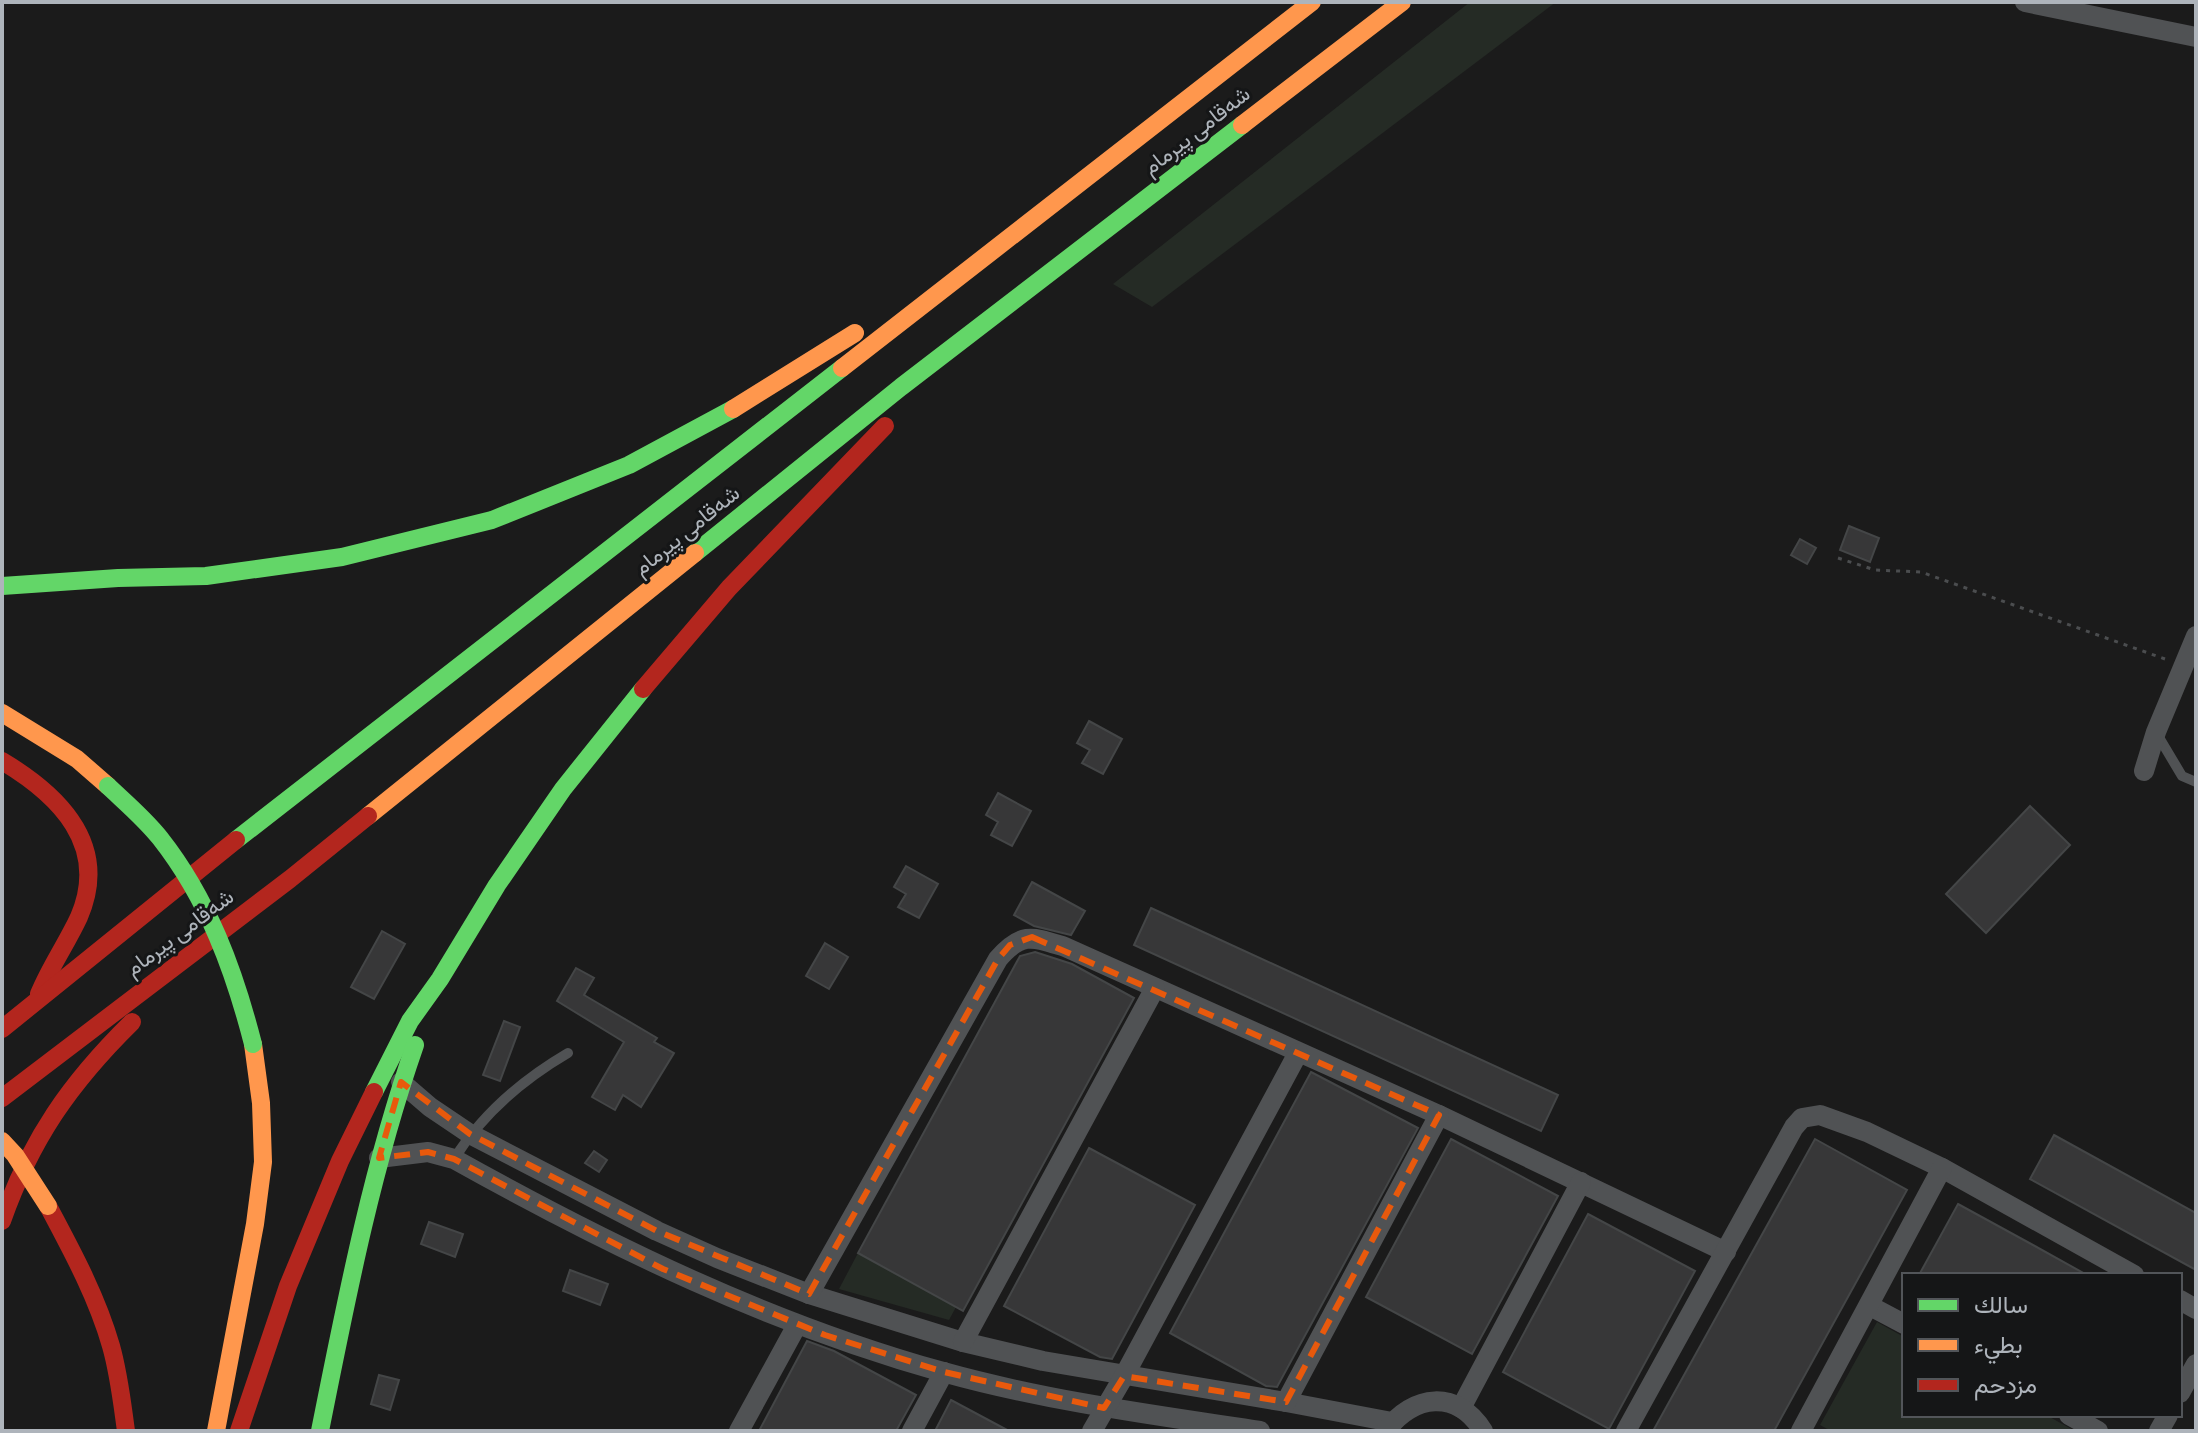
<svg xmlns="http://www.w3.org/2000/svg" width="2198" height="1433" font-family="Manrope,Vazirmatn,sans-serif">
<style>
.green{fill:#252b25}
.building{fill:#373738;stroke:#444647;stroke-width:2}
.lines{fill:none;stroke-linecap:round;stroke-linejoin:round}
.path{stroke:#4b4d4f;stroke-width:3;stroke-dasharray:4 6;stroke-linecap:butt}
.lane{stroke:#505254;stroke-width:10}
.street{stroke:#505254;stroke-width:20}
.fast{stroke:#63d668;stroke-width:18}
.slow{stroke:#ff974d;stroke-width:18}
.jam{stroke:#b3261e;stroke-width:18}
.fast-bridge{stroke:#63d668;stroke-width:18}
.slow-bridge{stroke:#ff974d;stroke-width:18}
.marked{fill:none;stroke:#e8590c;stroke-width:6;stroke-dasharray:16 10;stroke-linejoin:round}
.labels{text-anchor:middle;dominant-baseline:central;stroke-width:6;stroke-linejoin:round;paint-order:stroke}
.street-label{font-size:22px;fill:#aeb4bb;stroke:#151617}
</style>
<rect width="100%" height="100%" fill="#1b1b1b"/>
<!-- green -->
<g class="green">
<polygon points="1470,2 1556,2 1152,307 1113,284"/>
<polygon points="858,1253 956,1307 949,1320 839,1289"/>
<polygon points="1877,1322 1904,1337 1904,1415 2046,1415 2075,1431 1831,1431 1820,1425"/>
</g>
<!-- building -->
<g class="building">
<polygon points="1849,526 1879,538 1870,562 1840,550"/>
<polygon points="1800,539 1816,548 1807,564 1791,555"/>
<polygon points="1089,721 1122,739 1103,774 1082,763 1090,750 1077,743"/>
<polygon points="998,793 1031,811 1012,846 991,835 998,822 986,815"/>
<polygon points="2030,806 2070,845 1986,933 1946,894"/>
<polygon points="906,866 938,884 919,918 898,907 906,894 894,887"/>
<polygon points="1032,882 1085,911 1071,935 1034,926 1014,915"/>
<polygon points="1151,908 1558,1095 1541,1131 1134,945"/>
<polygon points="382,931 405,944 374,999 351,987"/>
<polygon points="825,943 848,957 829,989 806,976"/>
<polygon points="1035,952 1072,964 1134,998 963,1311 858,1253 1020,956"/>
<polygon points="576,968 594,978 584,995 657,1038 654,1042 674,1053 641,1107 623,1095 615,1110 592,1097 624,1042 557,1001"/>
<polygon points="504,1021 520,1027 500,1081 483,1075"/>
<polygon points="1311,1072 1418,1128 1277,1387 1266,1386 1170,1333"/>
<polygon points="2054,1135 2196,1213 2196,1270 2030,1179"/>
<polygon points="1451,1139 1558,1196 1472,1354 1366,1297"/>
<polygon points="1815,1139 1907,1190 1774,1431 1653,1431"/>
<polygon points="1089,1148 1195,1205 1112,1359 1100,1357 1004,1306"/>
<polygon points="594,1151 607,1160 599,1172 585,1163"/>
<polygon points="1958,1204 2033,1245 2087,1275 1919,1275"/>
<polygon points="1588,1214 1695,1271 1609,1429 1503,1372"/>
<polygon points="429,1222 463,1234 455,1257 421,1244"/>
<polygon points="570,1270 608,1284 600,1305 563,1291"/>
<polygon points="807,1341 834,1351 916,1395 896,1431 759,1431"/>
<polygon points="379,1375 399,1380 390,1410 371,1404"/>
<polygon points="951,1400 1009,1431 935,1431"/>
</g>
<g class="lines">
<!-- path -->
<polyline class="path" points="1838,558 1875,570 1921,572 2165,659"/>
<!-- lane -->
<g class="lane">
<polyline points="2157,734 2182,776 2196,782"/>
<path d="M454 1159C483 1113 522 1080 568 1053"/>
</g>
<!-- street -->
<g class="street">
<polyline points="2025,2 2196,37"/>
<polyline points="2144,771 2156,732 2196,636"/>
<polyline points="401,1082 430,1107 470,1134 657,1231 717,1258 809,1294 963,1342 1043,1361 1286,1402 1392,1422"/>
<path d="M379 1158 428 1152 454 1159C610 1246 770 1324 943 1372 1047 1401 1154 1415 1260 1431"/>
<path d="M809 1294 998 959C1022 931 1033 937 1065 947L1439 1115 1726 1252"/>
<polyline points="2180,1300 2196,1309"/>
<polyline points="1870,1306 1904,1324"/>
<polyline points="963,1342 1155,988"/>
<polyline points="2180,1393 2196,1364"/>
<polyline points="1286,1402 1439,1115"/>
<polyline points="1461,1408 1581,1182"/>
<polyline points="2069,1415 2098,1431"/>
<polyline points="739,1431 797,1325"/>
<polyline points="912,1431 944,1372"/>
<polyline points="1092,1431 1124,1376 1298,1053"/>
<path d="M1386 1431C1413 1394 1457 1389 1483 1431"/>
<polyline points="1626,1431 1794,1127 1802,1118 1820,1115 1867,1132 1942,1168 2134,1275"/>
<polyline points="1801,1431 1942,1168"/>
<polyline points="2159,1431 2168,1415"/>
</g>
<!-- fast -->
<g class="fast">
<polyline points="695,553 901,387 1242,125"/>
<polyline points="2,586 118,578 206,576 342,557 492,520 629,465 733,409"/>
<polyline points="236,840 842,368"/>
<polyline points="374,1092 410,1021 440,979 497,885 563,789 643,689"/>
<path d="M320 1431C346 1301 371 1171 415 1045"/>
</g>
<!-- slow -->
<g class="slow">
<polyline points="1242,125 1402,2"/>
<polyline points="842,368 1312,2"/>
<polyline points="733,409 855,333"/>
<polyline points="2,713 77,759 108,786"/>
<polyline points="368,816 695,553"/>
<polyline points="216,1431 255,1224 263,1162 261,1103 253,1044"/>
</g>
<!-- jam -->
<g class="jam">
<polyline points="643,689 729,588 885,426"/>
<path d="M2 761C59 795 110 845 79 917 67 943 50 967 39 994"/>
<polyline points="2,1029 236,840"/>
<polyline points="2,1098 290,879 368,816"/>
<path d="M48 1206C72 1251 97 1297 111 1346 119 1374 122 1402 126 1431"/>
<path d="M2 1221C31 1139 70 1083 132 1022"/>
<polyline points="239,1431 288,1286 340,1161 374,1092"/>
</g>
<!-- fast-bridge -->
<path class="fast-bridge" d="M108 786C126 803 145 819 160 838 208 899 234 970 253 1044"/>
<!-- slow-bridge -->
<polyline class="slow-bridge" points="2,1141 15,1155 48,1206"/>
</g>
<!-- marked area -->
<path class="marked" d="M1032 937 1439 1115 1286 1402 1124 1376 1104 1408 944 1372 825 1335 663 1269 454 1159 428 1152 379 1158 401 1082 470 1134 657 1231 809 1294 998 959 1010 945Z"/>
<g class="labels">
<!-- street labels -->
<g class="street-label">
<text transform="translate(1196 130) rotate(-38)">شەقامی پیرمام</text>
<text transform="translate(686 530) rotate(-39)">شەقامی پیرمام</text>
<text transform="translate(179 932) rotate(-37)">شەقامی پیرمام</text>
</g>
</g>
<!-- border -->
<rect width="2198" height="1433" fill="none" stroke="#aeb4bb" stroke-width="8"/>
<!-- legend -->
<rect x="1902" y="1273" width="280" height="144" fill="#151617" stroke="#525559" stroke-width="2"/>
<rect x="1918" y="1299" width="40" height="12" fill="#63d668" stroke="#525559" stroke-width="2"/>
<text x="1974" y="1313" font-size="24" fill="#aeb4bb">سالك</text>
<rect x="1918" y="1339" width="40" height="12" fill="#ff974d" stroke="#525559" stroke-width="2"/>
<text x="1974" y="1353" font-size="24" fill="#aeb4bb">بطيء</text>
<rect x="1918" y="1379" width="40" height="12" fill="#b3261e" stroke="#525559" stroke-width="2"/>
<text x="1974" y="1393" font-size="24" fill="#aeb4bb">مزدحم</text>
</svg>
